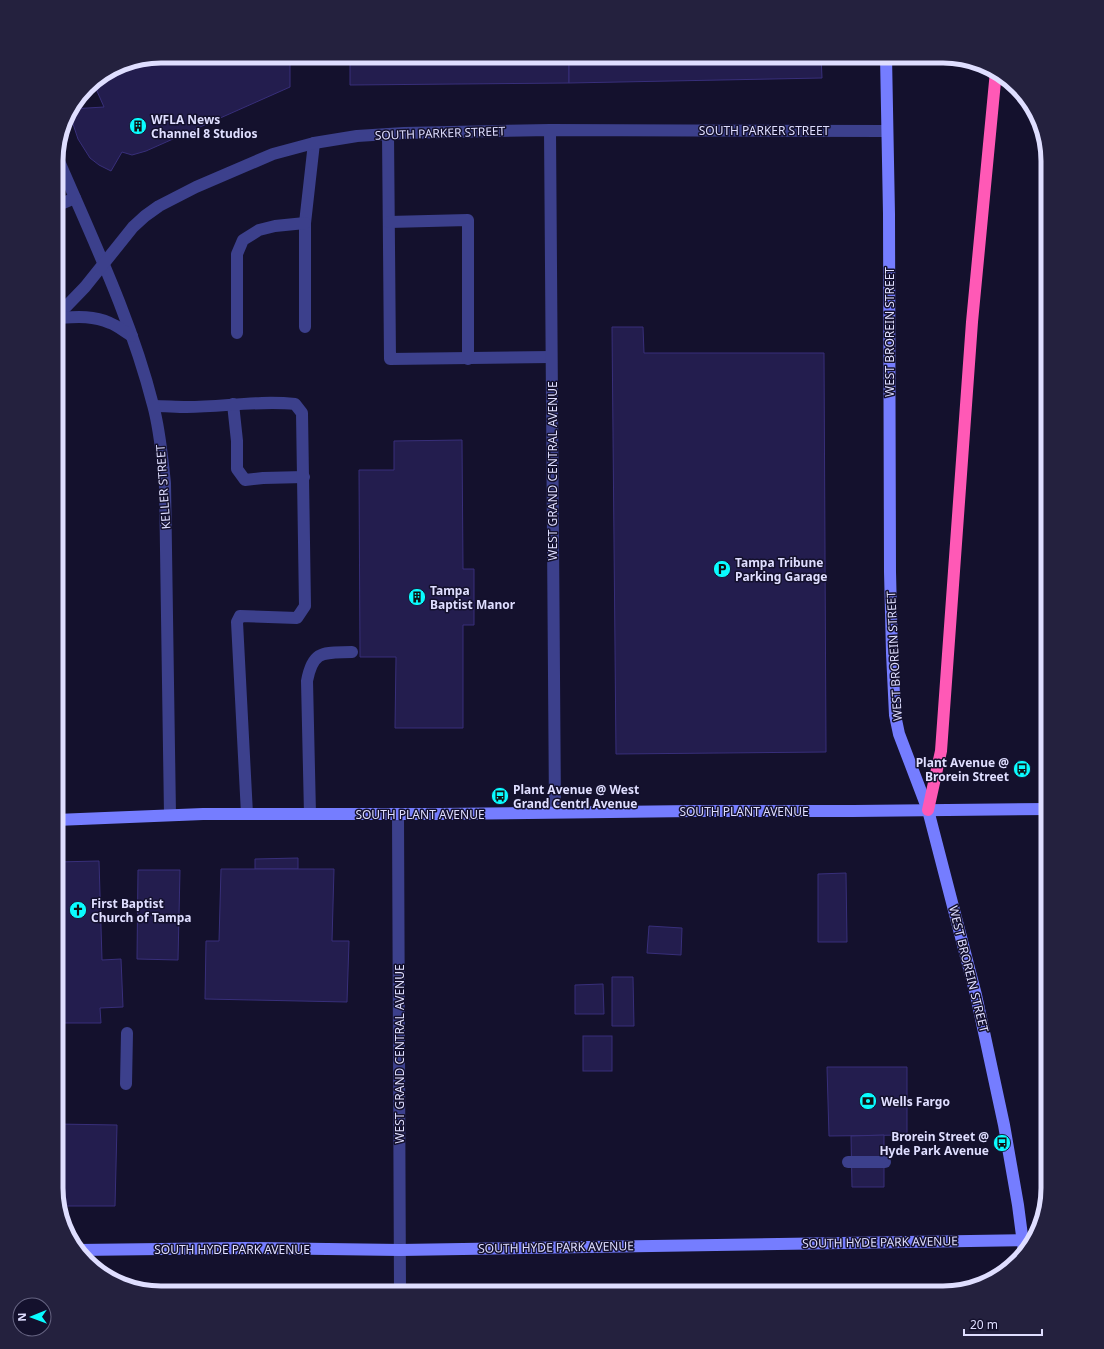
<svg xmlns="http://www.w3.org/2000/svg" width="1104" height="1349" font-family="'Noto Sans',sans-serif">
<style>
.building{fill:#231d4e;stroke:#382f7a}
.lines{fill:none;stroke-linecap:round;stroke-linejoin:round}
.lane{stroke:#3c408c;stroke-width:12}
.street{stroke:#3c408c;stroke-width:12}
.secondary{stroke:#757dff;stroke-width:12}
.highway{stroke:#ff59b6;stroke-width:12}
.labels{text-anchor:middle;dominant-baseline:central;stroke-width:3;stroke-linejoin:round;paint-order:stroke}
.poi-label{font-size:12px;font-weight:bold;fill:#dfdeff;stroke:#14112d;text-anchor:start}
.street-label{font-size:12px;fill:#dfdeff;stroke:#14112d}
.rim{fill:none;stroke:#dfdeff;stroke-width:5}
</style>
<rect width="100%" height="100%" fill="#14112d"/>
<!-- building -->
<g class="building">
<polygon points="161,56 290,56 290,87 146,151 132,155 122,152 111,171 99,165 90,158 78,139 69,112 71,109 104,107 93,82 121,64"/>
<polygon points="350,56 569,56 569,83 350,85"/>
<polygon points="569,56 821,56 822,78 569,83"/>
<polygon points="612,327 643,327 644,353 824,353 826,752 616,754"/>
<polygon points="462,440 463,569 474,569 474,625 463,625 463,728 395,728 396,657 360,657 359,470 394,470 394,441"/>
<polygon points="298,858 298,869 255,869 255,859"/>
<polygon points="99,861 102,960 121,959 123,1007 100,1008 101,1023 56,1023 56,862"/>
<polygon points="221,869 334,869 332,941 349,941 347,1002 205,999 206,941 219,941"/>
<polygon points="138,870 180,870 178,960 137,959"/>
<polygon points="846,873 847,942 818,942 818,874"/>
<polygon points="649,926 682,928 681,955 647,953"/>
<polygon points="612,977 633,977 634,1026 612,1026"/>
<polygon points="603,984 604,1014 575,1014 575,985"/>
<rect x="583" y="1036" width="29" height="35"/>
<polygon points="827,1067 907,1067 907,1135 829,1136"/>
<polygon points="56,1124 117,1125 115,1206 61,1206 56,1188"/>
<polygon points="884,1135 884,1187 852,1187 851,1136"/>
</g>
<g class="lines">
<!-- lane -->
<g class="lane">
<polyline points="388,134 390,359 551,357"/>
<polyline points="56,206 75,198"/>
<polyline points="389,222 468,220 468,359"/>
<polyline points="305,327 305,223 314,143"/>
<polyline points="237,333 237,254 243,240 259,230 275,226 305,223"/>
<polyline points="233,404 237,441 237,469 245,480 263,478 304,477"/>
<path d="M154 406C165 406 176 407 187 407 223 407 259 400 295 404L302 413 305 606 297 618 240 616 237 622 247 814"/>
<path d="M310 814 307 681C313 649 324 653 352 652"/>
<polyline points="126,1084 127,1033"/>
<polyline points="848,1162 885,1162"/>
</g>
<!-- street -->
<g class="street">
<polyline points="550,130 555,812"/>
<path d="M56 154C91 236 131 318 153 405 160 430 162 457 165 483L170 815"/>
<polyline points="56,317 85,287 133,227 145,216 159,206 196,187 273,154 314,143 357,136 404,133 550,130 887,131"/>
<path d="M56 318C75 317 92 315 110 323 118 326 125 332 132 336"/>
<polyline points="398,814 400,1293"/>
</g>
<!-- secondary -->
<g class="secondary">
<polyline points="886,56 889,214 890,572 892,653 895,715 899,734 928,810 976,995 1004,1125 1018,1205 1024,1251"/>
<polyline points="56,820 203,814 440,814 693,811 853,811 1048,809"/>
<polyline points="77,1250 246,1248 400,1250 1034,1240"/>
</g>
<!-- highway -->
<polyline class="highway" points="928,810 941,751 972,322 996,71"/>
</g>
<!-- icons -->
<defs>
<symbol id="building-disc" viewBox="-11 -11 22 22"><circle r="9.5" fill="#0afbff" stroke="#14112d"/><path d="M-4-6H4V6H1V3H-1V6H-4ZM-2.5-4.3h1.7v1.8h-1.7ZM.8-4.3h1.7v1.8H.8ZM-2.5-1h1.7V.8h-1.7ZM.8-1h1.7V.8H.8Z" fill="#111"/></symbol>
<symbol id="parking-disc" viewBox="-11 -11 22 22"><circle r="9.5" fill="#0afbff" stroke="#14112d"/><path d="M-3.5-5.5H1a3.5 3.5 0 0 1 0 7H-1V5.5H-3.5ZM-1-3.4V-.6H.8a1.4 1.4 0 0 0 0-2.8Z" fill="#111"/></symbol>
<symbol id="bus-disc" viewBox="-11 -11 22 22"><circle r="9.5" fill="#0afbff" stroke="#14112d"/><path d="M-5-6H5V4H4V6H2V4H-2V6H-4V4H-5ZM-3.5-4V0h7V-4ZM-3.5 1.2v1.5H-2V1.2ZM2 1.2v1.5H3.5V1.2Z" fill="#111"/></symbol>
<symbol id="church-disc" viewBox="-11 -11 22 22"><circle r="9.5" fill="#0afbff" stroke="#14112d"/><path d="M-1.2-6h2.4v3.5h3.3v2.4h-3.3V6h-2.4V-.1h-3.3v-2.4h3.3Z" fill="#111"/></symbol>
<symbol id="bank-disc" viewBox="-11 -11 22 22"><circle r="9.5" fill="#0afbff" stroke="#14112d"/><path d="M-6-4H6V4H-6ZM0-2.3a2.3 2.3 0 1 0 0 4.6a2.3 2.3 0 1 0 0-4.6Z" fill="#111"/></symbol>
</defs>
<g fill-rule="evenodd">
<use href="#building-disc" x="128" y="116" width="20" height="20"/>
<use href="#parking-disc" x="712" y="559" width="20" height="20"/>
<use href="#building-disc" x="407" y="587" width="20" height="20"/>
<use href="#bus-disc" x="1012" y="759" width="20" height="20"/>
<use href="#bus-disc" x="490" y="786" width="20" height="20"/>
<use href="#church-disc" x="68" y="900" width="20" height="20"/>
<use href="#bank-disc" x="858" y="1091" width="20" height="20"/>
<use href="#bus-disc" x="992" y="1133" width="20" height="20"/>
</g>
<g class="labels">
<!-- poi labels -->
<g class="poi-label">
<text x="151" y="119">WFLA News<tspan x="151" dy="14">Channel 8 Studios</tspan></text>
<text x="735" y="562">Tampa Tribune<tspan x="735" dy="14">Parking Garage</tspan></text>
<text x="430" y="590">Tampa<tspan x="430" dy="14">Baptist Manor</tspan></text>
<text x="1009" y="762" text-anchor="end">Plant Avenue @<tspan x="1009" dy="14">Brorein Street</tspan></text>
<text x="513" y="789">Plant Avenue @ West<tspan x="513" dy="14">Grand Centrl Avenue</tspan></text>
<text x="91" y="903">First Baptist<tspan x="91" dy="14">Church of Tampa</tspan></text>
<text x="881" y="1101">Wells Fargo</text>
<text x="989" y="1136" text-anchor="end">Brorein Street @<tspan x="989" dy="14">Hyde Park Avenue</tspan></text>
</g>
<!-- street labels -->
<g class="street-label">
<text x="764" y="130">SOUTH PARKER STREET</text>
<text transform="translate(440 133) rotate(-2)">SOUTH PARKER STREET</text>
<text transform="translate(889 332) rotate(-90)">WEST BROREIN STREET</text>
<text transform="translate(552 471) rotate(-90)">WEST GRAND CENTRAL AVENUE</text>
<text transform="translate(163 487) rotate(-94)">KELLER STREET</text>
<text transform="translate(894 656) rotate(-93)">WEST BROREIN STREET</text>
<text x="744" y="811">SOUTH PLANT AVENUE</text>
<text x="420" y="814">SOUTH PLANT AVENUE</text>
<text transform="translate(969 969) rotate(76)">WEST BROREIN STREET</text>
<text transform="translate(399 1054) rotate(-90)">WEST GRAND CENTRAL AVENUE</text>
<text transform="translate(880 1242) rotate(-1)">SOUTH HYDE PARK AVENUE</text>
<text transform="translate(556 1247) rotate(-1)">SOUTH HYDE PARK AVENUE</text>
<text x="232" y="1249">SOUTH HYDE PARK AVENUE</text>
</g>
</g>
<!-- crop -->
<path d="M0 0H1104V1349H0ZM161 63H943A98 98 0 0 1 1041 161V1188A98 98 0 0 1 943 1286H161A98 98 0 0 1 63 1188V161A98 98 0 0 1 161 63Z" fill="#24213e" fill-rule="evenodd"/>
<path class="rim" d="M161 63H943A98 98 0 0 1 1041 161V1188A98 98 0 0 1 943 1286H161A98 98 0 0 1 63 1188V161A98 98 0 0 1 161 63Z"/>
<!-- north arrow -->
<g transform="translate(32 1317) rotate(269)"><circle r="19" fill="#14112d" stroke="#656381"/>
<path d="M0-3L7 15L0 10L-7 15Z" fill="#0afbff"/>
<text y="-6" font-size="11" font-weight="bold" text-anchor="middle" fill="#dfdeff">N</text>
</g>
<!-- scale -->
<path d="M964 1329v6h78v-6" fill="none" stroke="#dfdeff" stroke-width="2"/>
<text x="970" y="1329" font-size="12" fill="#dfdeff" stroke="#14112d" stroke-width="3" paint-order="stroke">20 m</text>
</svg>
